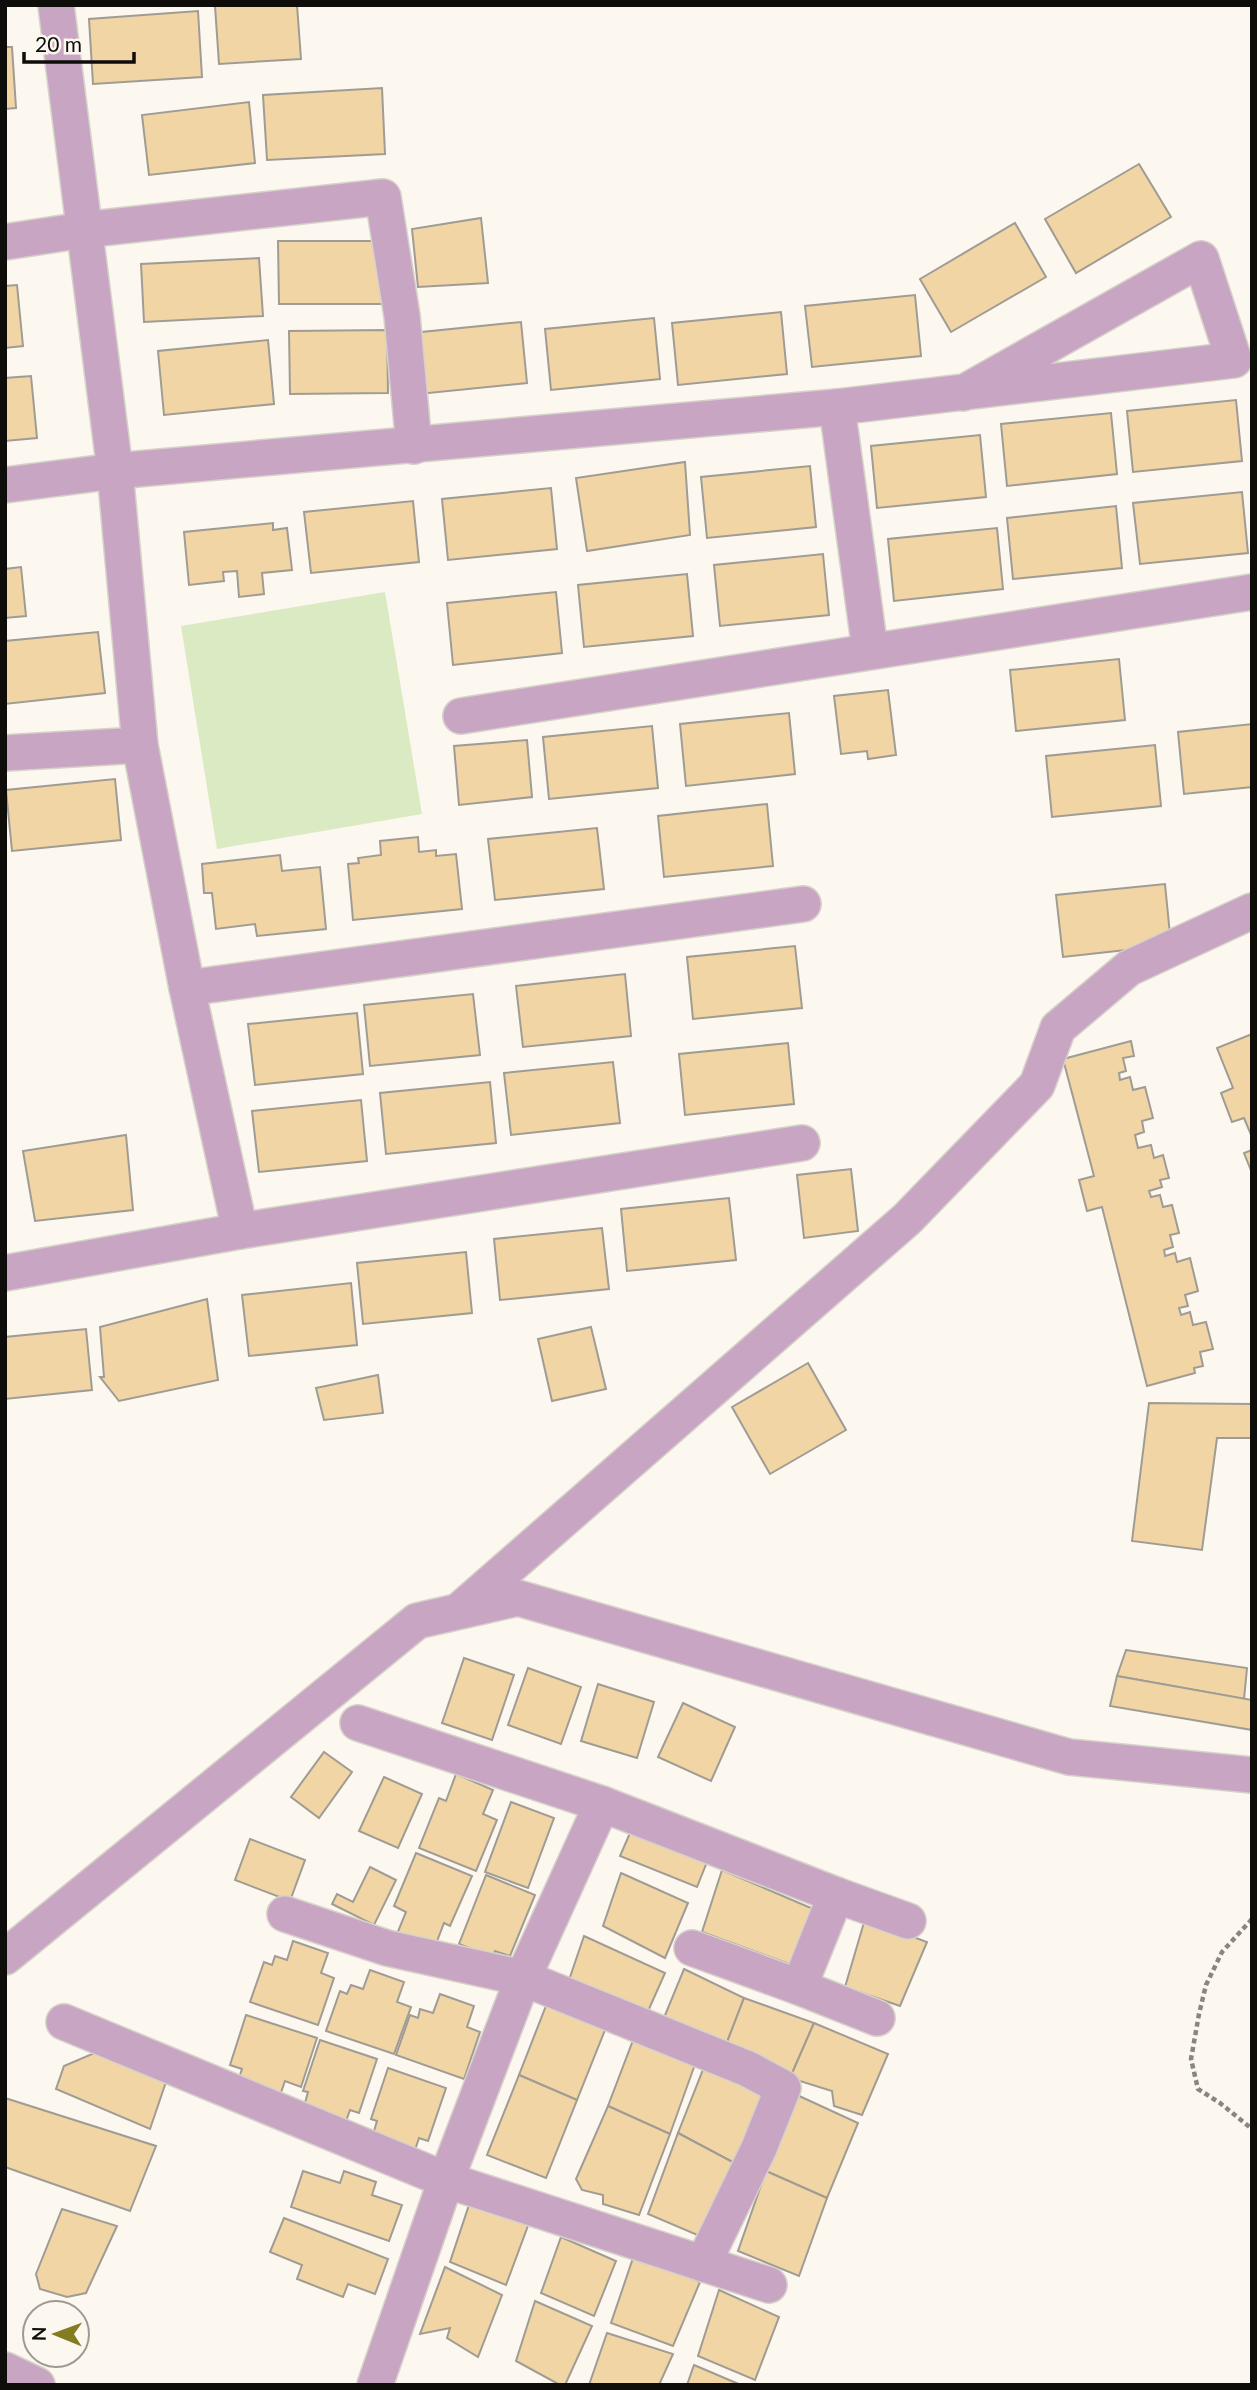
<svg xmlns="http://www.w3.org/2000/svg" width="1257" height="2390" font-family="Lato,sans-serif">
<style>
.green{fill:#daeac2}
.building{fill:#f1d5a5;stroke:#a09c94;stroke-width:2}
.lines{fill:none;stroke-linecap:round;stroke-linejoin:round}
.street-casing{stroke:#d6d2ca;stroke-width:38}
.path{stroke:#898680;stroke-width:4.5;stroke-dasharray:5 3.5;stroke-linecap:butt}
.street{stroke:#c9a5c4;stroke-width:35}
</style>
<rect width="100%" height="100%" fill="#fcf7ef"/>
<!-- green -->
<polygon class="green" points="385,592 422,814 217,849 181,626"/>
<!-- building -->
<g class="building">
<polygon points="297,5 301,59 219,64 215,6"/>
<polygon points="198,11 202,77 93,84 89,19"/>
<polygon points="5,47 12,47 16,108 5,109"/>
<polygon points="382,88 385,154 267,160 263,95"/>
<polygon points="249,102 255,163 149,175 142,115"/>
<polygon points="1139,164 1171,217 1076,273 1045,219"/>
<polygon points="481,218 488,283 418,287 412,229"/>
<polygon points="1015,223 1046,277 951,332 920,279"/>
<polygon points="278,241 384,241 384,304 279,304"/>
<polygon points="259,258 263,316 144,322 141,264"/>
<polygon points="17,285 23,346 5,348 5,286"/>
<polygon points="915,295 921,356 812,367 805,306"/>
<polygon points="781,312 787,374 678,385 672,323"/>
<polygon points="654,318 660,379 551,390 545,329"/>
<polygon points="521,322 527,383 419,394 412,333"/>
<polygon points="387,330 388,393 290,394 289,331"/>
<polygon points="268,340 274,404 164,415 158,351"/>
<polygon points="31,376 37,438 5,441 5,378"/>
<polygon points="1236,400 1242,461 1133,472 1127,411"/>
<polygon points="1111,413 1117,474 1007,486 1001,424"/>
<polygon points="980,435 986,497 877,508 871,446"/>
<polygon points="685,462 690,535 587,551 576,478"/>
<polygon points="810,466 816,527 707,538 701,477"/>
<polygon points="551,488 557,549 448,560 442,499"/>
<polygon points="1242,492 1248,553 1140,564 1133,503"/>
<polygon points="413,501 419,562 311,573 304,512"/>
<polygon points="1116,506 1122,568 1013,579 1007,518"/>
<polygon points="273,523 273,530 287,528 292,570 262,573 264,594 239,597 237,571 223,572 224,581 189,585 184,532"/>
<polygon points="997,528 1003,589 894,601 888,539"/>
<polygon points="823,554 829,615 720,626 714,565"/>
<polygon points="21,567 26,616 5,618 5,569"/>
<polygon points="687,574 693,636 584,647 578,585"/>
<polygon points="556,592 562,653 453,665 447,603"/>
<polygon points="98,632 105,693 5,704 5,641"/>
<polygon points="1119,659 1125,720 1016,731 1010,670"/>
<polygon points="888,690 896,755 868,759 867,751 841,754 834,696"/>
<polygon points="789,713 795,774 686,786 680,724"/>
<polygon points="1252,724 1252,787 1184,794 1178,732"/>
<polygon points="652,726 658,788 549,799 543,737"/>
<polygon points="527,740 532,797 459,805 454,746"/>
<polygon points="1155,745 1161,806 1052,817 1046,756"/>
<polygon points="115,779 121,840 12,851 6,790"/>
<polygon points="767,804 773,866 664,877 658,816"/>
<polygon points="597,828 604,889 495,900 488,839"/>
<polygon points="418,837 419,852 436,850 436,856 456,854 462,909 353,920 348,864 359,863 358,858 381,855 380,841"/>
<polygon points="280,855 282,871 320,867 326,929 257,936 255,924 216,929 212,893 204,893 202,864"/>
<polygon points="1165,884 1171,945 1063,957 1056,895"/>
<polygon points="795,946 802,1008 693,1019 687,957"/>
<polygon points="625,974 631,1036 523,1047 516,986"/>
<polygon points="473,994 480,1055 370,1066 364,1005"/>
<polygon points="357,1013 363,1074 255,1085 248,1024"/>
<polygon points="1252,1034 1252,1137 1244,1118 1232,1122 1221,1093 1233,1088 1217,1048"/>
<polygon points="1131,1041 1134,1056 1123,1058 1126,1071 1119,1073 1120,1080 1130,1077 1133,1090 1145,1087 1153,1118 1142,1121 1144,1132 1135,1135 1138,1148 1151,1145 1154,1158 1163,1155 1169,1178 1160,1180 1162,1187 1149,1191 1151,1197 1160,1195 1163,1207 1172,1205 1179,1233 1170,1235 1173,1247 1164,1250 1165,1256 1175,1253 1177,1262 1190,1258 1198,1291 1185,1295 1188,1306 1179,1308 1181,1315 1190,1312 1193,1325 1206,1322 1213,1349 1200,1352 1203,1366 1194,1368 1195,1373 1147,1386 1102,1207 1087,1211 1079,1180 1094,1176 1063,1059"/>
<polygon points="788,1043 794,1104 685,1115 679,1054"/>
<polygon points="613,1062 620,1123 511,1135 504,1073"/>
<polygon points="490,1082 496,1143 386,1154 380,1093"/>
<polygon points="361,1100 367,1161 259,1172 252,1111"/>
<polygon points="126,1135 133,1210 35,1221 23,1151"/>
<polygon points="1252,1150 1252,1173 1244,1153"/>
<polygon points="851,1169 858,1231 804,1238 797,1175"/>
<polygon points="729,1198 736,1260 627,1271 621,1209"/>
<polygon points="602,1228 609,1289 500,1300 494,1239"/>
<polygon points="466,1252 472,1313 363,1324 357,1263"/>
<polygon points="351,1283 357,1345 249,1356 242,1295"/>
<polygon points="207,1299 218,1380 119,1401 100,1377 104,1377 100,1327"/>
<polygon points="591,1327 606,1389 552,1401 538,1339"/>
<polygon points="86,1329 92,1390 5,1399 5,1337"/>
<polygon points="808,1363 846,1430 770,1474 732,1407"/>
<polygon points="378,1375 383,1413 324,1420 316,1388"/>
<polygon points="1149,1403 1252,1404 1252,1438 1217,1438 1202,1550 1132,1541"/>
<polygon points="1126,1650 1247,1668 1244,1699 1117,1676"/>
<polygon points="464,1658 514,1675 492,1740 442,1723"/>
<polygon points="528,1668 581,1687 561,1744 508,1725"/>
<polygon points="1117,1676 1252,1700 1252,1730 1110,1706"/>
<polygon points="598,1684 654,1702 637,1758 581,1741"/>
<polygon points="683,1703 735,1727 711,1781 658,1757"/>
<polygon points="324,1752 352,1772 319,1818 291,1797"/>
<polygon points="456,1774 493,1790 483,1814 497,1820 476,1871 419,1848 439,1798 446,1801"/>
<polygon points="384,1777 422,1794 398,1848 359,1831"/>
<polygon points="511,1802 554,1818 528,1888 485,1872"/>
<polygon points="630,1833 709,1857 697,1887 620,1856"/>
<polygon points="250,1839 305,1860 290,1901 235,1880"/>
<polygon points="416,1853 472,1876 450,1926 444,1923 434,1949 397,1934 406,1912 394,1906"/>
<polygon points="370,1867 396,1880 374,1925 332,1904 337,1894 353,1902"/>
<polygon points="722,1870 818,1911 792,1965 702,1932"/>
<polygon points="621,1873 688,1903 665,1958 603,1926"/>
<polygon points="486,1875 535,1895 510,1956 495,1951 493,1957 459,1944"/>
<polygon points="865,1919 927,1942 900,2006 845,1987"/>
<polygon points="584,1936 665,1973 645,2018 568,1983"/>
<polygon points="293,1941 328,1953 321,1973 334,1978 318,2025 250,2002 264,1962 272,1965 275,1956 287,1960"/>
<polygon points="684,1969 744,1998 724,2050 661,2025"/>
<polygon points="370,1970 404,1982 397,2002 411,2007 394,2054 326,2031 340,1991 347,1994 351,1985 363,1989"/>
<polygon points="440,1994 474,2006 467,2027 480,2032 464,2079 396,2055 410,2015 418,2018 420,2009 433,2013"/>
<polygon points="549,1998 607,2025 577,2100 519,2075"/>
<polygon points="744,1998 814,2023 790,2078 724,2050"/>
<polygon points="246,2015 317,2038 301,2087 285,2081 278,2101 236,2087 242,2069 230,2065"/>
<polygon points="814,2023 888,2054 862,2115 834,2106 832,2091 790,2078"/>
<polygon points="635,2035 698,2056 670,2134 608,2106"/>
<polygon points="320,2040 377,2059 359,2113 350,2110 345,2124 303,2110 308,2092 303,2091"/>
<polygon points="106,2048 169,2073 150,2129 56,2089 64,2066"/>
<polygon points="708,2057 775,2090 740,2166 678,2133"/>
<polygon points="388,2068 446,2088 428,2141 419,2138 414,2153 372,2138 377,2121 371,2119"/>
<polygon points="519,2075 577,2100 546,2178 487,2155"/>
<polygon points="797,2095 858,2123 827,2198 766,2171"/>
<polygon points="5,2098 156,2146 130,2211 5,2167"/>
<polygon points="608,2106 670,2134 639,2215 603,2204 603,2195 582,2190 576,2179"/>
<polygon points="678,2133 740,2166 709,2240 648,2214"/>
<polygon points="303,2171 340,2183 344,2171 376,2182 372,2195 402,2205 389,2241 291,2207"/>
<polygon points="766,2171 827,2198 799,2276 738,2251"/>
<polygon points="472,2196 529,2223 506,2285 450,2262"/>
<polygon points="62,2209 117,2226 86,2293 67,2297 40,2289 36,2274"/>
<polygon points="284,2218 388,2259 375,2294 348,2284 343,2297 297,2279 302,2265 270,2252"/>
<polygon points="561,2237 616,2261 594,2316 541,2293"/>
<polygon points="634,2255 700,2282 673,2346 611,2323"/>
<polygon points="445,2267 502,2295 478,2357 447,2338 450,2328 420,2334"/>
<polygon points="719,2290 779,2317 755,2380 698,2356"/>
<polygon points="535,2301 592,2326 565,2385 560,2385 516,2361"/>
<polygon points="607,2333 673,2354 659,2385 589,2385"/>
<polygon points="694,2365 741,2385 687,2385"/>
</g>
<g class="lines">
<defs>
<g id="street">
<polyline points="5,242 83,230 383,197 402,316 414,446"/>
<polyline points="837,407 870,650"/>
<polyline points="5,485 115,471 837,407 1234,360 1201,259 963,393"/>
<polyline points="461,716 1252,592"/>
<polyline points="5,753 140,745 115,471 56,5"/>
<polyline points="187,988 803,904"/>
<polyline points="240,1231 802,1143"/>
<polyline points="5,1273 240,1231 187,988 140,745"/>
<polyline points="460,1610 907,1219 1037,1085 1058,1028 1129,968 1252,911"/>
<polyline points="358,1723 602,1804 523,1978 446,2180 375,2385"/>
<polyline points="602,1804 836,1895 908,1921"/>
<polyline points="285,1914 387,1948 523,1978 748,2069 783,2088 759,2148 703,2264"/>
<polyline points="692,1948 799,1987 836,1895"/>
<polyline points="5,1957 417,1621 518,1598 1069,1757 1252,1775"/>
<polyline points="799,1987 877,2018"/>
<polyline points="64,2022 446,2180 769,2285"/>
<polyline points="5,2370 37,2385"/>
</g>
</defs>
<!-- street casing -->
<use href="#street" class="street-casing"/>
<!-- path -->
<polyline class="path" points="1252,1919 1222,1952 1206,1985 1199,2014 1191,2059 1198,2089 1220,2103 1252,2129"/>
<!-- street -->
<use href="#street" class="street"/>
</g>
<!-- border -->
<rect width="1257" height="2390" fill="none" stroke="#0e0d0a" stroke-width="14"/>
<!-- north arrow -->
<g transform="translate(56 2334) rotate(271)"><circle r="33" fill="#fcf7ef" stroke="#9d9993" stroke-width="2"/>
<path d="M0-5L12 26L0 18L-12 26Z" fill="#847c22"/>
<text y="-10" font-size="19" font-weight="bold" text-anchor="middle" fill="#0e0d0a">N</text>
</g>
<!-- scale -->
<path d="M24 52v10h110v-10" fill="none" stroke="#0e0d0a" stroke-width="3.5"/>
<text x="35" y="52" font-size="21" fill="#0e0d0a" stroke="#fcf7ef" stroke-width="5" paint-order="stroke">20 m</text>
</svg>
